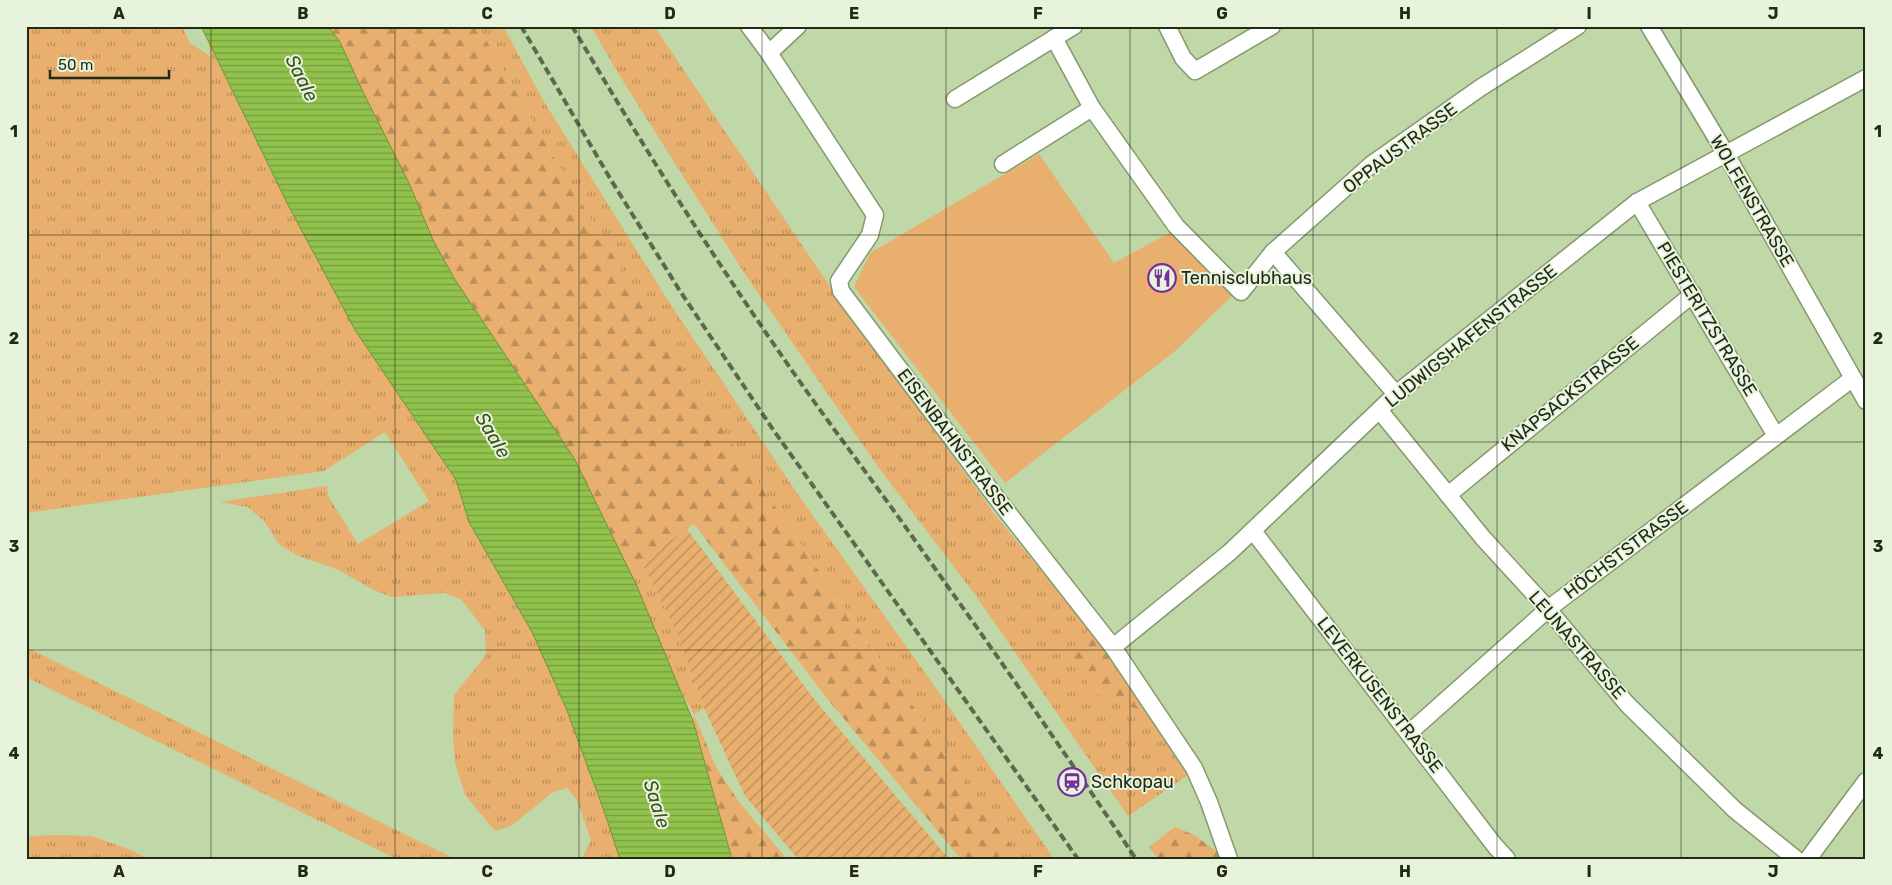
<svg xmlns="http://www.w3.org/2000/svg" width="1892" height="885" font-family="Rubik,sans-serif">
<style>
.grass{fill:url(#grass-tufts)}
.forest{fill:url(#forest-firs)}
.garden{fill:url(#garden-furrows)}
.pitch{fill:#e8af6e}
.water{fill:url(#water-rules);stroke:#6f943c}
.lines{fill:none;stroke-linecap:round;stroke-linejoin:round}
.street-casing{stroke:#84996d;stroke-width:19}
.street{stroke:#fff;stroke-width:16}
.rail{stroke:#5c694d;stroke-width:4;stroke-dasharray:8 4;stroke-linecap:butt}
.grid{fill:none;stroke:#212917;stroke-width:1;stroke-opacity:0.55}
.labels{text-anchor:middle;dominant-baseline:central;stroke-width:4;stroke-linejoin:round;paint-order:stroke}
.street-label{font-size:18px;fill:#212917;stroke:#e7f3db}
.poi-label{font-size:18px;fill:#212917;stroke:#e7f3db;text-anchor:start}
.water-label{font-size:19px;font-style:italic;fill:#3c5022;stroke:#e7f3db}
.neatline{fill:none;stroke:#212917;stroke-width:2}
.grid-label{font-size:16px;text-anchor:middle;font-weight:bold;fill:#212917}
</style>
<defs>
<pattern id="grass-tufts" width="24" height="20" patternUnits="userSpaceOnUse" patternTransform="scale(1.25)"><rect width="24" height="20" fill="#e8af6e"/><path d="M3 7l-1-3M5 7V3M7 7l1-3M15 17l-1-3M17 17v-4M19 17l1-3" fill="none" stroke="#bc8e59"/></pattern>
<pattern id="forest-firs" width="22" height="20" patternUnits="userSpaceOnUse" patternTransform="scale(1.25)"><rect width="22" height="20" fill="#e8af6e"/><path d="M5 1l3.5 6h-7zM16 11l3.5 6h-7z" fill="#bc8e59"/></pattern>
<pattern id="garden-furrows" width="10" height="10" patternUnits="userSpaceOnUse" patternTransform="scale(1.25)"><rect width="10" height="10" fill="#e8af6e"/><path d="M-1 1l2-2M0 10L10 0M9 11l2-2" fill="none" stroke="#bc8e59"/></pattern>
<pattern id="water-rules" width="6" height="5" patternUnits="userSpaceOnUse" patternTransform="scale(1.25)"><rect width="6" height="5" fill="#91c24c"/><path d="M0 2.5h6" fill="none" stroke="#769e3e"/></pattern>
</defs>
<rect width="100%" height="100%" fill="#c0d7a8"/>
<!-- grass -->
<g class="grass">
<polygon points="26,26 182,26 190,43 211,57 208,40 287,203 355,330 456,480 469,522 532,632 566,708 603,808 620,859 582,859 591,840 577,800 567,788 552,793 511,826 495,831 465,795 455,762 453,739 454,695 486,655 485,631 462,600 445,593 392,597 373,590 339,570 296,555 279,544 264,521 248,507 220,502 327,486 328,496 358,544 429,501 385,432 324,471 26,513"/>
<polygon points="478,26 503,26 543,100 665,296 799,496 940,694 1054,859 1021,859 860,631 686,376 548,148"/>
<polygon points="591,26 654,26 837,297 996,516 1089,629 1151,714 1188,775 1128,816 976,596 876,464 743,271 616,70"/>
<polygon points="641,561 677,633 704,708 694,715 663,658 632,586"/>
<polygon points="26,647 455,859 397,859 26,677"/>
<polygon points="50,835 91,836 126,848 149,859 26,859 26,837"/>
</g>
<!-- forest -->
<g class="forest">
<polygon points="324,26 478,26 548,148 686,376 860,631 1021,859 961,859 825,696 694,524 641,561 632,586 445,271"/>
<polygon points="1089,629 1151,714 1096,694 1076,666 1073,648"/>
<polygon points="694,715 717,769 739,802 787,859 732,859 693,721"/>
<polygon points="1175,827 1194,835 1220,854 1221,859 1158,859 1149,847"/>
</g>
<!-- garden -->
<polygon class="garden" points="687,529 814,699 949,859 798,859 745,796 704,708 677,633 641,561"/>
<!-- pitch -->
<polygon class="pitch" points="1039,154 1114,263 1173,231 1235,293 1175,351 1005,483 854,287 870,253"/>
<!-- water -->
<polygon class="water" points="201,26 328,26 340,42 363,92 409,183 433,240 454,278 574,458 636,584 693,721 732,859 620,859 603,808 566,708 532,632 469,522 456,480 355,330 287,203"/>
<g class="lines">
<defs>
<g id="street">
<polyline points="749,26 769,53 875,215 870,235 839,281 841,291 995,496 1113,647 1194,768 1209,802 1229,859"/>
<polyline points="1167,26 1183,58 1195,71 1272,26"/>
<polyline points="1649,26 1726,154 1866,401"/>
<polyline points="1054,38 1092,108 1176,226 1241,292 1273,252 1372,164 1480,88 1578,26"/>
<polyline points="769,53 798,26"/>
<polyline points="955,99 1074,26"/>
<polyline points="1003,164 1092,108"/>
<polyline points="1637,202 1776,436"/>
<polyline points="1273,252 1396,394"/>
<polyline points="1380,411 1483,538 1548,609 1627,704 1735,810 1796,859"/>
<polyline points="1448,495 1693,294"/>
<polyline points="1253,531 1495,846 1507,859"/>
<polyline points="1113,647 1230,552 1396,394 1637,202 1866,78"/>
<polyline points="1409,733 1548,609 1853,378"/>
<polyline points="1808,859 1866,781"/>
</g>
</defs>
<!-- street casing -->
<use href="#street" class="street-casing"/>
<!-- street -->
<use href="#street" class="street"/>
<!-- rail -->
<g class="rail">
<polyline points="521,26 611,180 680,291 772,428 1078,859"/>
<path d="M572 26C639 140 709 251 784 359 826 420 871 478 914 539 989 644 1064 751 1136 859"/>
</g>
</g>
<!-- grid -->
<path class="grid" d="M211 26V859M395 26V859M579 26V859M762 26V859M946 26V859M1130 26V859M1313 26V859M1497 26V859M1681 26V859M26 235H1866M26 442H1866M26 650H1866"/>
<!-- icons -->
<defs>
<symbol id="restaurant-ring" viewBox="-11 -11 22 22"><circle r="9.5" fill="#e7f3db" stroke="#742ea1" stroke-width="1.5"/><path d="M-5-6h1v4h1v-4h1v4h1v-4h1v5L-1.5 .5V6h-2V.5L-5-1ZM5-6V6H3V1.5H1.5Q1.5-4 5-6Z" fill="#742ea1"/></symbol>
<symbol id="station-ring" viewBox="-11 -11 22 22"><circle r="9.5" fill="#e7f3db" stroke="#742ea1" stroke-width="1.5"/><path d="M-3-6H3Q5-6 5-4V2Q5 4 3 4L4.5 6H3L1.5 4h-3L-3 6H-4.5L-3 4Q-5 4-5 2V-4Q-5-6-3-6ZM-3.5-4v3h7v-3ZM-3.5 1v1.5H-2V1ZM2 1v1.5H3.5V1Z" fill="#742ea1"/></symbol>
</defs>
<g fill-rule="evenodd">
<use href="#restaurant-ring" x="1146" y="262" width="32" height="32"/>
<use href="#station-ring" x="1056" y="766" width="32" height="32"/>
</g>
<g class="labels">
<!-- street labels -->
<g class="street-label">
<text transform="translate(1400 148) rotate(-37)">OPPAUSTRASSE</text>
<text transform="translate(1752 201) rotate(60)">WOLFENSTRASSE</text>
<text transform="translate(1707 319) rotate(59)">PIESTERITZSTRASSE</text>
<text transform="translate(1471 336) rotate(-39)">LUDWIGSHAFENSTRASSE</text>
<text transform="translate(1570 394) rotate(-39)">KNAPSACKSTRASSE</text>
<text transform="translate(955 442) rotate(53)">EISENBAHNSTRASSE</text>
<text transform="translate(1626 550) rotate(-37)">HÖCHSTSTRASSE</text>
<text transform="translate(1577 645) rotate(49)">LEUNASTRASSE</text>
<text transform="translate(1380 695) rotate(52)">LEVERKUSENSTRASSE</text>
</g>
<!-- poi labels -->
<g class="poi-label">
<text x="1181" y="278">Tennisclubhaus</text>
<text x="1091" y="782">Schkopau</text>
</g>
<!-- water labels -->
<g class="water-label">
<text transform="translate(302 78) rotate(63)">Saale</text>
<text transform="translate(493 435) rotate(59)">Saale</text>
<text transform="translate(657 804) rotate(73)">Saale</text>
</g>
</g>
<!-- border -->
<rect width="1892" height="885" fill="none" stroke="#e7f3db" stroke-width="55"/>
<!-- scale -->
<path d="M50 70v8h119v-8" fill="none" stroke="#212917" stroke-width="2.5"/>
<text x="58" y="70" font-size="15" fill="#212917" stroke="#e7f3db" stroke-width="4" paint-order="stroke">50 m</text>
<rect x="28" y="28" width="1836" height="830" class="neatline"/>
<g class="grid-label">
<text x="119" y="19">A</text>
<text x="303" y="19">B</text>
<text x="487" y="19">C</text>
<text x="670" y="19">D</text>
<text x="854" y="19">E</text>
<text x="1038" y="19">F</text>
<text x="1222" y="19">G</text>
<text x="1405" y="19">H</text>
<text x="1589" y="19">I</text>
<text x="1773" y="19">J</text>
<text x="14" y="137">1</text>
<text x="1878" y="137">1</text>
<text x="14" y="344">2</text>
<text x="1878" y="344">2</text>
<text x="14" y="552">3</text>
<text x="1878" y="552">3</text>
<text x="14" y="759">4</text>
<text x="1878" y="759">4</text>
<text x="119" y="877">A</text>
<text x="303" y="877">B</text>
<text x="487" y="877">C</text>
<text x="670" y="877">D</text>
<text x="854" y="877">E</text>
<text x="1038" y="877">F</text>
<text x="1222" y="877">G</text>
<text x="1405" y="877">H</text>
<text x="1589" y="877">I</text>
<text x="1773" y="877">J</text>
</g>
</svg>
